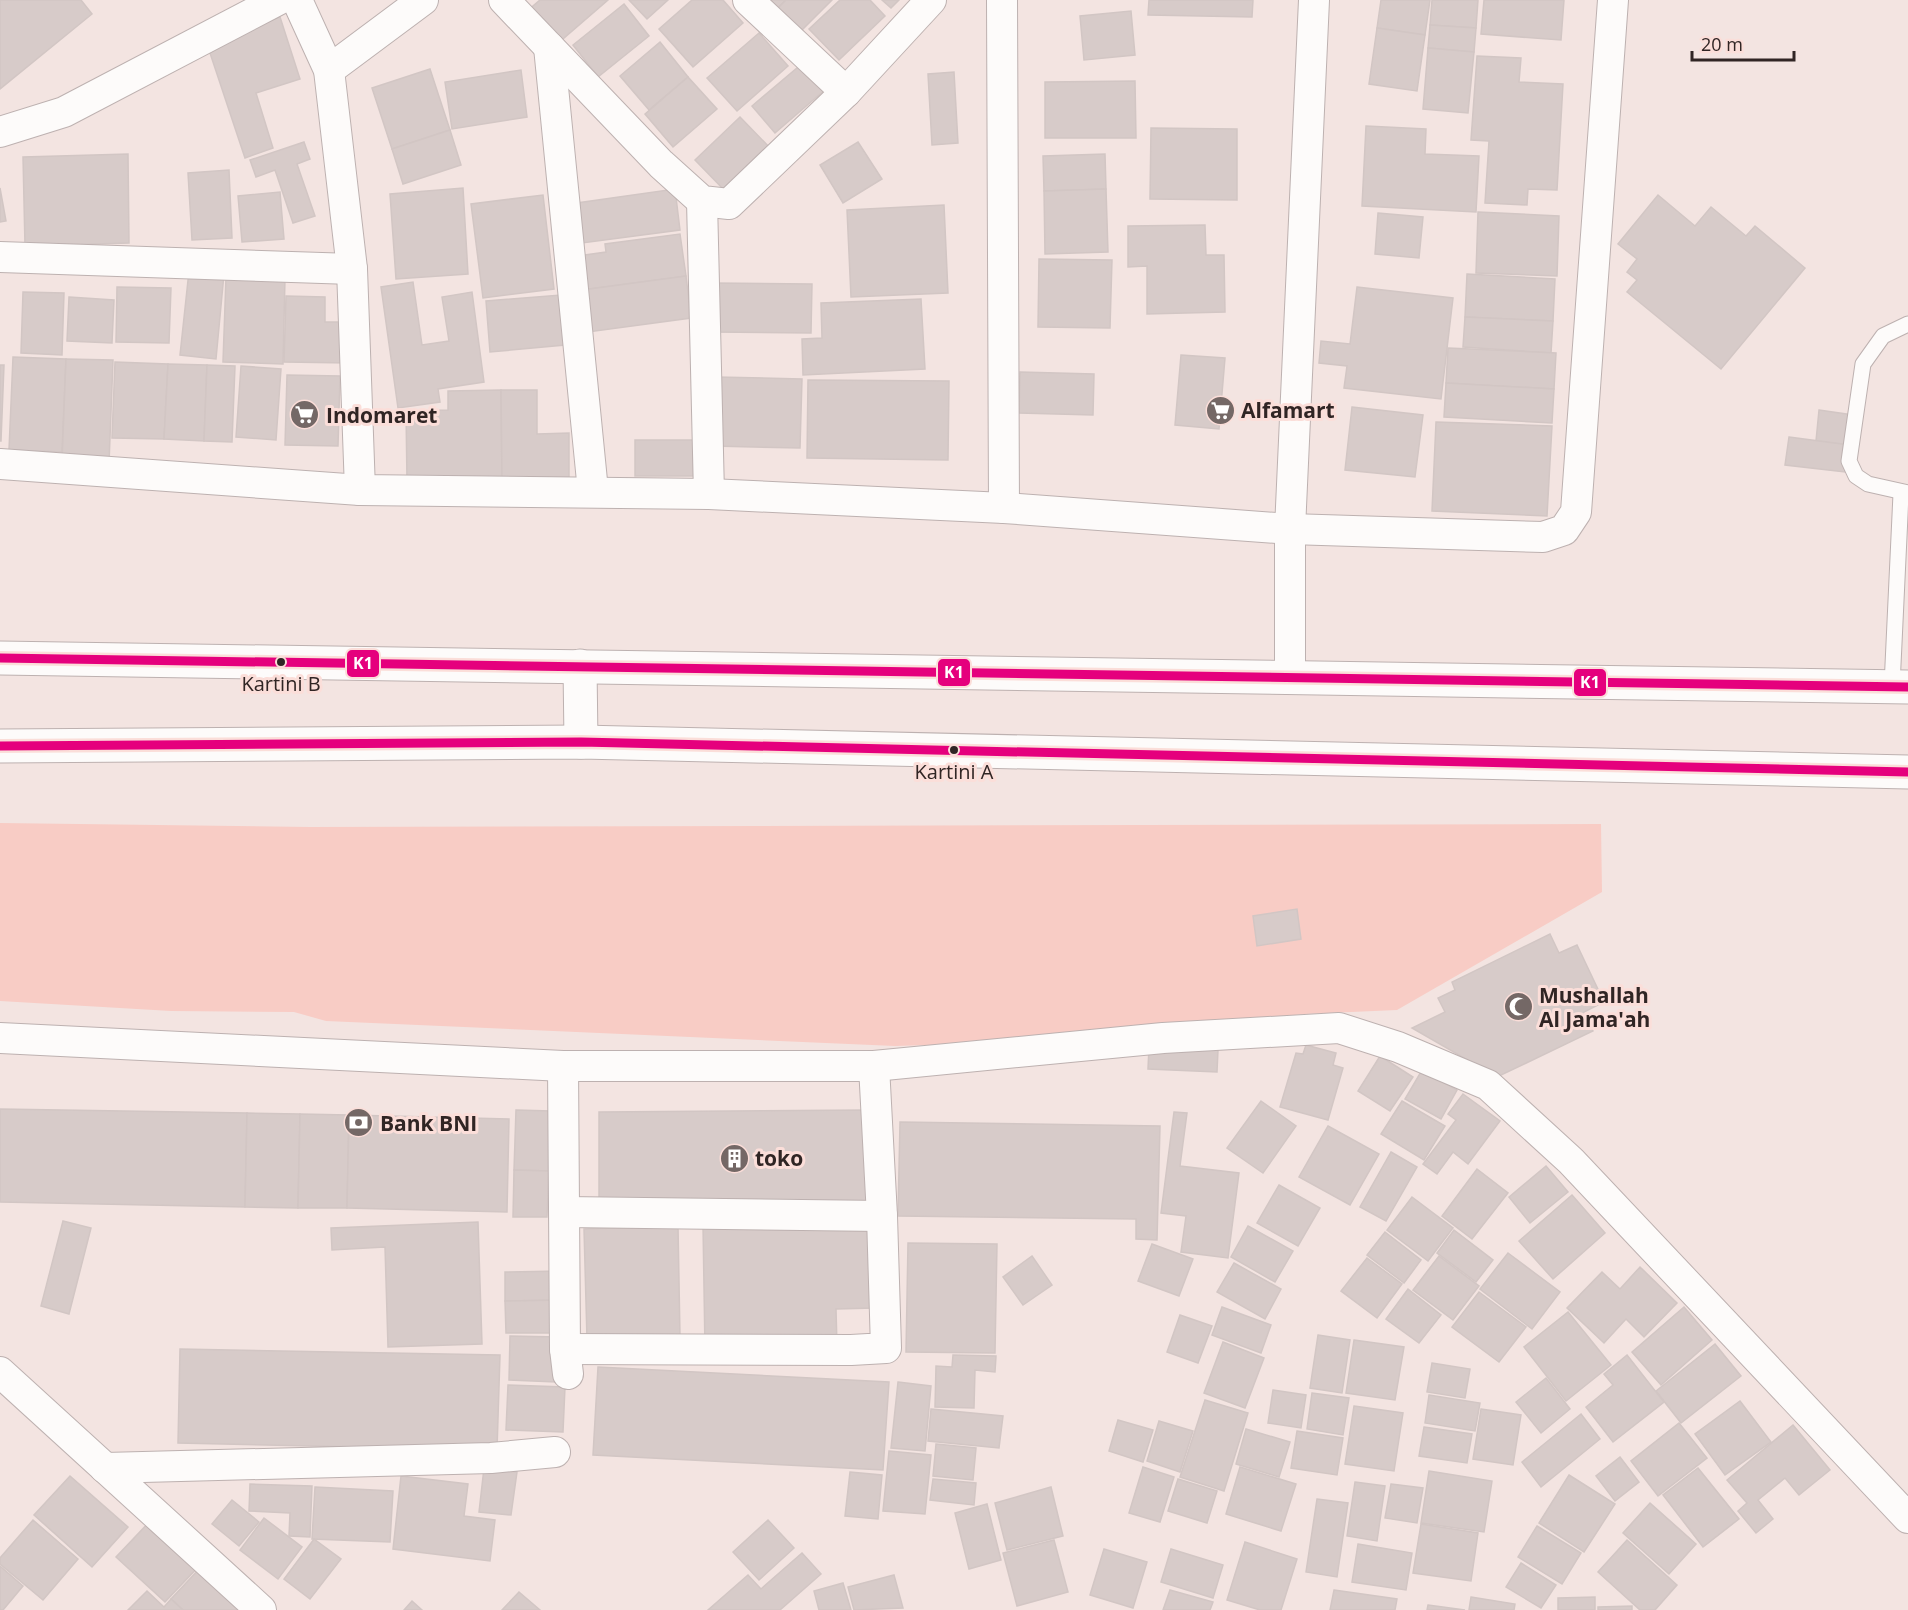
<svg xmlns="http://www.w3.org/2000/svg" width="1908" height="1610" font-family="'Open Sans',sans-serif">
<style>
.green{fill:#f8ccc5}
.building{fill:#d7cbc9;stroke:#d2c6c4;stroke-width:1.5}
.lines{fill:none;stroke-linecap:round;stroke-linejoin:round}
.lane-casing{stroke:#bdb1b0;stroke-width:17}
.street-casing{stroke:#bdb1b0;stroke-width:32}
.highway-casing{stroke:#bdb1b0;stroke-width:35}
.lane{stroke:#fdfbfa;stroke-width:15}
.street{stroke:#fdfbfa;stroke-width:30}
.highway{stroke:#fdfbfa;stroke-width:33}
.bus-1-casing{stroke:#fbded9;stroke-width:14}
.bus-1{stroke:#e5007d;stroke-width:9}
.bus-dot{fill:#302524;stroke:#fbded9;stroke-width:2}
.labels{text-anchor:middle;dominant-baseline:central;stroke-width:6;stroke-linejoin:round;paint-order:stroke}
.bus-label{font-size:20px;fill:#302524;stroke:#fbded9}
.poi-label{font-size:21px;font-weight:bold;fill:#302524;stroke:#fbded9;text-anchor:start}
.line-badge{stroke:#fbded9;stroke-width:2}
.badge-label{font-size:16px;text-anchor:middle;font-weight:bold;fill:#fff}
</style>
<rect width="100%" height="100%" fill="#f3e4e1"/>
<!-- green -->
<polygon class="green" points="0,823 310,827 1601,824 1602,892 1397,1010 1305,1014 1023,1042 895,1046 326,1021 294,1012 171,1011 0,1001"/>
<!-- building -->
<g class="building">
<polygon points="0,0 81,0 92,14 0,89"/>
<polygon points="540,0 608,0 556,45 527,11"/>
<polygon points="629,0 668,0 647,19"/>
<polygon points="692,0 723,0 743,23 693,67 659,29"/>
<polygon points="768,0 786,0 777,9"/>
<polygon points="786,0 832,0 800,32 777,9"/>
<polygon points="840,0 870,0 885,16 839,60 809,29"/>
<polygon points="882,0 899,0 891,8"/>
<polygon points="1149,0 1253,0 1252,17 1148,15"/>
<polygon points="1381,0 1430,0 1425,35 1377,28"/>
<polygon points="1432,0 1478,0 1476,28 1430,25"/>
<polygon points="1484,0 1564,0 1561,40 1481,34"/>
<polygon points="624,4 649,36 598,77 573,45"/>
<polygon points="1131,11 1135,55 1084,60 1080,16"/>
<polygon points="280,17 300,79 256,93 273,148 245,158 206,41"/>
<polygon points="1430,25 1476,28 1474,52 1428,48"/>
<polygon points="1377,28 1425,35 1417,91 1369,84"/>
<polygon points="759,33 788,66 737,111 707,78"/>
<polygon points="660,42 688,77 649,110 620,76"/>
<polygon points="1428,48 1474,52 1468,113 1423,109"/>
<polygon points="1477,56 1521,58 1519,82 1563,84 1557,190 1528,189 1527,205 1485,203 1489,141 1471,140"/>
<polygon points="804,62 826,89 775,133 752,106"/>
<polygon points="430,69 450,130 392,149 372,88"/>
<polygon points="521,70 527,117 452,129 445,82"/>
<polygon points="954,72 958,143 932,145 928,74"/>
<polygon points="688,77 717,109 673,147 645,114"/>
<polygon points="1135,81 1136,138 1045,138 1045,82"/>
<polygon points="740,117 773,151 728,194 695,160"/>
<polygon points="1366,126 1426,129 1425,154 1479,156 1476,212 1362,206"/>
<polygon points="1151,128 1237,129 1237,200 1150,199"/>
<polygon points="450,130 461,165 403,184 392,149"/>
<polygon points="304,142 310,159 297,164 315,216 293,223 275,170 256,177 250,160"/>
<polygon points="858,142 882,179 843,203 820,165"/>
<polygon points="128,154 129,243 25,246 23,157"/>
<polygon points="1105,154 1106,189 1044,191 1043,156"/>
<polygon points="229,170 232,238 192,240 188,173"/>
<polygon points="0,188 6,221 0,222"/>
<polygon points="463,188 468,274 396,279 390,194"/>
<polygon points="675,189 680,230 582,243 577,203"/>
<polygon points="1106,189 1108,252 1045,254 1044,191"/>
<polygon points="280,192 284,239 242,242 238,196"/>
<polygon points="543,195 554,289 483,298 471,204"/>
<polygon points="1658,195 1695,226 1711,207 1746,236 1755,226 1805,268 1721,369 1627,292 1637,280 1627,272 1637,259 1618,244"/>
<polygon points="944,205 948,293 851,297 847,210"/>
<polygon points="1478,212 1559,216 1557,276 1476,273"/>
<polygon points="1378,213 1423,217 1419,258 1375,254"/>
<polygon points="1205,225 1206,255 1224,255 1225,312 1147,314 1147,266 1128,267 1128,226"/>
<polygon points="680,234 686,276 582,290 578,256 606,252 605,244"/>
<polygon points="1039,259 1112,260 1110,328 1038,327"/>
<polygon points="189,271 224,274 216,359 180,355"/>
<polygon points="1467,274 1555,279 1553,321 1465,317"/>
<polygon points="686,276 691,318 588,332 582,290"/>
<polygon points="226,277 285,278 283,364 223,362"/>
<polygon points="413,282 422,345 449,341 442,297 472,292 484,382 438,389 440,402 398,408 381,287"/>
<polygon points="713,283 812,284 811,333 712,332"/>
<polygon points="117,287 171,288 169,343 116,342"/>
<polygon points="1357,287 1453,298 1441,399 1344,388 1347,366 1319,363 1321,341 1350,344"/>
<polygon points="23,292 64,293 62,355 21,353"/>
<polygon points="561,295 565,345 490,352 486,301"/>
<polygon points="286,296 325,297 325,322 350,322 349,363 284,362"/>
<polygon points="69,297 114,300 112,343 67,341"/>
<polygon points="921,299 925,369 803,375 802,339 822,338 821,303"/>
<polygon points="1465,317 1553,321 1551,353 1463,347"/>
<polygon points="1448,348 1556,353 1554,389 1446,383"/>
<polygon points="1181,355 1225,358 1219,429 1175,425"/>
<polygon points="13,357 66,359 62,452 9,450"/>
<polygon points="66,359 113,360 109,463 62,461"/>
<polygon points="115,362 168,364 164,439 112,438"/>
<polygon points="168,364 207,365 204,441 164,439"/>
<polygon points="0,365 4,365 1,441 0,441"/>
<polygon points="207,365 235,366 232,442 204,441"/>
<polygon points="241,366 281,369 276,440 236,437"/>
<polygon points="1020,372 1094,374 1093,415 1019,413"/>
<polygon points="287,375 340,376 338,446 285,445"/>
<polygon points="716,377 802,379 800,448 713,446"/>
<polygon points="808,380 949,381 948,460 807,458"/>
<polygon points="1446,383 1554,389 1552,423 1444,417"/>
<polygon points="501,390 502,480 407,481 406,411 448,410 448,391"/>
<polygon points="501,390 537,390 537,434 569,433 569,478 502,480"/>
<polygon points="1352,407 1423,415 1415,477 1345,470"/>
<polygon points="1819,410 1853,415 1849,445 1816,441"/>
<polygon points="1436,422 1552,426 1547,516 1432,511"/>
<polygon points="1789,437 1849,445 1845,472 1785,465"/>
<polygon points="635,440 693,440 694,476 635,476"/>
<polygon points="1297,909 1301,939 1257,946 1253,916"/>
<polygon points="1550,934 1559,953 1577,945 1604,1002 1584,1012 1593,1031 1497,1077 1412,1028 1445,1012 1438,998 1455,990 1452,982"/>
<polygon points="1306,1045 1336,1053 1333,1065 1343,1068 1328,1120 1280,1107 1296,1053 1303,1054"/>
<polygon points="1149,1047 1218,1050 1217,1072 1148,1069"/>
<polygon points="1380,1056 1413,1077 1390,1111 1358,1091"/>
<polygon points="1422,1070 1457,1090 1441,1119 1405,1099"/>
<polygon points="1463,1094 1500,1121 1468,1164 1453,1152 1437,1174 1423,1164 1456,1120 1448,1114"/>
<polygon points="1261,1101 1296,1126 1263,1173 1227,1148"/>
<polygon points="1402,1101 1445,1126 1424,1160 1381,1134"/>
<polygon points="0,1109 247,1113 245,1207 0,1202"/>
<polygon points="516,1110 551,1111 549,1171 514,1170"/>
<polygon points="869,1110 869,1203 599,1205 599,1112"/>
<polygon points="1174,1112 1187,1113 1180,1166 1239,1173 1228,1258 1181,1252 1186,1216 1161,1213"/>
<polygon points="247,1113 300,1114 298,1208 245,1207"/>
<polygon points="300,1114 349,1115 347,1208 298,1208"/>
<polygon points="349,1115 509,1119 507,1212 347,1208"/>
<polygon points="900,1122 1160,1126 1157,1240 1136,1239 1136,1219 898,1216"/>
<polygon points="1328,1126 1379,1154 1350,1205 1299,1177"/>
<polygon points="1391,1152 1417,1167 1386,1221 1360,1207"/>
<polygon points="1546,1166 1568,1192 1530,1223 1509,1197"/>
<polygon points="1477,1169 1508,1193 1472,1239 1442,1216"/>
<polygon points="514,1170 549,1171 547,1217 513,1217"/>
<polygon points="1279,1185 1320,1208 1298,1246 1257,1223"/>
<polygon points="1572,1195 1605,1233 1553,1279 1519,1241"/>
<polygon points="1412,1197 1453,1228 1428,1261 1387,1230"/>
<polygon points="63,1221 91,1228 69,1314 41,1306"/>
<polygon points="478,1222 482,1344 388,1347 385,1247 332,1250 331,1228"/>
<polygon points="873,1222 874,1308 836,1309 837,1346 705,1349 703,1225"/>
<polygon points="678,1226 680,1337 587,1339 584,1229"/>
<polygon points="1248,1226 1293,1251 1275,1282 1231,1257"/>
<polygon points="1454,1230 1493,1260 1476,1282 1437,1253"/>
<polygon points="1385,1232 1421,1260 1404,1283 1367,1255"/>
<polygon points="908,1243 997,1244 995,1353 906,1352"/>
<polygon points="1152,1244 1193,1259 1179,1296 1138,1281"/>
<polygon points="1508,1253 1560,1292 1532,1329 1480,1289"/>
<polygon points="1032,1256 1052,1285 1023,1305 1003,1277"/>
<polygon points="1439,1256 1479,1286 1453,1320 1413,1290"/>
<polygon points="1367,1258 1402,1284 1377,1318 1341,1291"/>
<polygon points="1234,1263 1281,1289 1265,1319 1217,1292"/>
<polygon points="1640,1267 1677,1303 1644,1337 1626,1319 1604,1343 1567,1308 1602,1272 1620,1289"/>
<polygon points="560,1271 560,1300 505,1301 505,1272"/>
<polygon points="1408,1289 1441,1315 1419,1343 1386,1319"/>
<polygon points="1479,1292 1526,1327 1499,1362 1452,1327"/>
<polygon points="560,1300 560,1333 506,1333 505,1301"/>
<polygon points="1222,1307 1271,1325 1261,1353 1212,1335"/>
<polygon points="1684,1307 1712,1340 1661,1385 1632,1352"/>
<polygon points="1568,1312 1611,1365 1566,1401 1524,1347"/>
<polygon points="1180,1315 1212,1326 1198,1363 1167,1352"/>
<polygon points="1318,1335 1350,1340 1342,1393 1310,1388"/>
<polygon points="510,1336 558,1337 556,1382 509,1380"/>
<polygon points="1354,1340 1404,1347 1395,1400 1346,1393"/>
<polygon points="1223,1342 1264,1358 1245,1408 1204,1393"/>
<polygon points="1715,1344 1741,1376 1681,1423 1656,1391"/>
<polygon points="180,1349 500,1355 497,1450 178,1443"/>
<polygon points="953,1355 996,1356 995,1372 975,1370 974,1408 935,1407 936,1366 952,1367"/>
<polygon points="1627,1355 1664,1402 1613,1442 1586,1407 1613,1385 1604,1374"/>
<polygon points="1432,1363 1470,1369 1465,1398 1427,1392"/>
<polygon points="598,1367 889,1382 883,1470 593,1455"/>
<polygon points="1546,1378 1570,1409 1541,1433 1516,1402"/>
<polygon points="898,1382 931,1386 925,1451 891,1448"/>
<polygon points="508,1385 565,1387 563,1432 506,1430"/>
<polygon points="1273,1390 1306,1395 1301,1428 1268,1423"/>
<polygon points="1312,1393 1349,1398 1343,1435 1307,1429"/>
<polygon points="1429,1395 1480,1403 1475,1431 1425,1423"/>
<polygon points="1205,1400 1248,1413 1224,1491 1180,1477"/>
<polygon points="1740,1401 1771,1442 1725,1475 1695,1434"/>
<polygon points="1354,1406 1403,1413 1394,1471 1345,1464"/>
<polygon points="931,1409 1003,1416 999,1448 928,1441"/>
<polygon points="1481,1409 1521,1415 1513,1465 1473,1459"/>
<polygon points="1581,1414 1600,1439 1541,1487 1522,1462"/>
<polygon points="1118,1420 1153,1430 1143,1462 1109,1451"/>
<polygon points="1159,1421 1193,1431 1180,1472 1147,1461"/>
<polygon points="1679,1423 1707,1458 1658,1496 1631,1461"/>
<polygon points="1793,1425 1830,1470 1799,1495 1785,1478 1758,1500 1773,1519 1756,1533 1738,1511 1747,1503 1727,1480"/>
<polygon points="1424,1427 1472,1434 1467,1463 1419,1456"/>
<polygon points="1246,1429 1290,1442 1279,1477 1236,1464"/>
<polygon points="1297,1431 1343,1438 1337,1475 1291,1468"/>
<polygon points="936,1444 976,1448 973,1480 933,1476"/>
<polygon points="889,1451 931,1455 925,1514 883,1511"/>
<polygon points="1620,1457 1639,1482 1615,1501 1596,1476"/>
<polygon points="1143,1467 1174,1477 1160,1522 1129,1513"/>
<polygon points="1240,1467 1296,1484 1281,1531 1226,1514"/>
<polygon points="484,1468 517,1472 511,1515 479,1512"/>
<polygon points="1698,1468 1739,1519 1703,1547 1663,1495"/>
<polygon points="1429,1471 1492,1481 1484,1532 1421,1523"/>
<polygon points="850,1472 882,1475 878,1519 845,1516"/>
<polygon points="1569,1475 1615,1504 1584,1552 1539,1523"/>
<polygon points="70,1476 128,1527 92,1567 34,1515"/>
<polygon points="401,1476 468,1484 464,1516 495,1520 490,1561 393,1549"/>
<polygon points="933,1479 976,1483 974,1505 930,1500"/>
<polygon points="1178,1479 1217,1491 1207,1523 1168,1511"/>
<polygon points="1355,1482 1385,1486 1377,1541 1347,1536"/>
<polygon points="250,1484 312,1486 310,1537 289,1536 290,1513 249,1511"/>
<polygon points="1391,1484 1423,1488 1417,1523 1385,1518"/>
<polygon points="315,1487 393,1491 390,1542 312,1539"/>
<polygon points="1051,1487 1063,1536 1007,1550 995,1503"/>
<polygon points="1317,1499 1348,1503 1337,1577 1306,1572"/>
<polygon points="232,1500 259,1522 239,1546 212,1524"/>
<polygon points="1650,1503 1696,1544 1669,1574 1623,1533"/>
<polygon points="987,1504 1001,1560 969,1569 955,1513"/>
<polygon points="153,1518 202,1563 165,1602 116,1557"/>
<polygon points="264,1518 302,1547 278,1579 240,1550"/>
<polygon points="33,1520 78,1559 43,1600 0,1564 0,1558"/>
<polygon points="768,1520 794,1548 759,1580 733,1552"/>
<polygon points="1421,1524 1478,1533 1471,1581 1413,1573"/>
<polygon points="1537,1526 1581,1553 1562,1584 1518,1557"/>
<polygon points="314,1539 341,1559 310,1599 284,1579"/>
<polygon points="1054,1540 1068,1592 1017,1606 1003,1553"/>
<polygon points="1627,1540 1677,1585 1655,1610 1640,1610 1598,1572"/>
<polygon points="1245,1542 1297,1559 1281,1610 1260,1610 1227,1600"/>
<polygon points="1358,1544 1412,1553 1406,1590 1352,1582"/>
<polygon points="1104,1549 1147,1562 1133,1608 1090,1595"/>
<polygon points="1171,1549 1223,1565 1213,1598 1161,1582"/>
<polygon points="802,1553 821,1574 780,1610 708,1610 748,1575 761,1589"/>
<polygon points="1521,1563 1556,1585 1541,1608 1506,1587"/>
<polygon points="0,1566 23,1586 3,1610 0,1610"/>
<polygon points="200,1568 244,1610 183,1610 171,1599"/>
<polygon points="894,1575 903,1608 854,1610 848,1587"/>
<polygon points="843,1583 851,1610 819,1610 814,1591"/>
<polygon points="1170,1590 1213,1602 1210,1610 1163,1610"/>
<polygon points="1334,1590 1397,1599 1395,1610 1330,1610"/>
<polygon points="147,1591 164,1607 171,1599 183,1610 128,1610"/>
<polygon points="519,1592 540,1610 502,1610"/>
<polygon points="1471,1597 1515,1604 1514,1610 1469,1610"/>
<polygon points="1595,1597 1595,1610 1558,1610 1558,1598"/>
<polygon points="412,1601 422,1610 404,1610"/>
<polygon points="1428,1605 1465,1610 1427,1610"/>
<polygon points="1632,1606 1632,1610 1598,1610 1598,1607"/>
</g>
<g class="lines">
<defs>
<g id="lane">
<polyline points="1908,324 1883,336 1863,364 1849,461 1856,476 1868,484 1908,493"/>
<polyline points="1892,686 1901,494"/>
</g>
<g id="street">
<polyline points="297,0 329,70 352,269 360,490"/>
<polyline points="504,0 661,164 702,201 729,204 846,92 931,0"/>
<polyline points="748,0 846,92"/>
<polyline points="1002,0 1004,508"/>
<polyline points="549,47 593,491"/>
<polyline points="329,70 423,0"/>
<polyline points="0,132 64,112 278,0"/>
<polyline points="702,201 709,494"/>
<polyline points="0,257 352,269"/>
<polyline points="0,464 360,490 709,494 1004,508 1290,529 1543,537 1564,530 1576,512 1613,0"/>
<polyline points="1290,678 1290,529 1314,0"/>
<polyline points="0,1038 563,1066 874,1066 1163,1038 1339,1028 1398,1047 1488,1085 1571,1161 1908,1518"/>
<polyline points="563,1066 565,1349 568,1374"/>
<polyline points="565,1212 882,1216"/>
<polyline points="565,1349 851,1350 886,1348 882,1216 874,1066"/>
<polyline points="0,1372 261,1610"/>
<polyline points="105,1468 491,1458 555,1452"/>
</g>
<g id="highway">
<polyline points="0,658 1908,687"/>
<polyline points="580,666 581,742"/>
<polyline points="0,746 581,742 1908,772"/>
</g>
</defs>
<!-- lane casing -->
<use href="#lane" class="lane-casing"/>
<!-- street casing -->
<use href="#street" class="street-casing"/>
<!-- highway casing -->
<use href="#highway" class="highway-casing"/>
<!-- lane -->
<use href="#lane" class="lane"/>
<!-- street -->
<use href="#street" class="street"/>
<!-- highway -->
<use href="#highway" class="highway"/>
<defs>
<g id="bus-1">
<polyline points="0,658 1908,687"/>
<polyline points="0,746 581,742 1908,772"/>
</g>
</defs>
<!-- bus-1 casing -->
<use href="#bus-1" class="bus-1-casing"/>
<!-- bus-1 -->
<use href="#bus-1" class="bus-1"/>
</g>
<!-- icons -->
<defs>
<symbol id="supermarket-disc" viewBox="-11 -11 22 22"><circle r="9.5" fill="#746866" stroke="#fbded9"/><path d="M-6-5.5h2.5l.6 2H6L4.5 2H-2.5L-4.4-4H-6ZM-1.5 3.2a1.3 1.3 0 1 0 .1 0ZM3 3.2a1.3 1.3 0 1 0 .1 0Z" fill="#fff"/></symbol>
<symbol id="mosque-disc" viewBox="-11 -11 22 22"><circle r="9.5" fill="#746866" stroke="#fbded9"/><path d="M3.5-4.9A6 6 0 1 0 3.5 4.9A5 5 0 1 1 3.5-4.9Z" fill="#fff"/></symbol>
<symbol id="bank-disc" viewBox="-11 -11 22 22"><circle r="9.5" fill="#746866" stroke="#fbded9"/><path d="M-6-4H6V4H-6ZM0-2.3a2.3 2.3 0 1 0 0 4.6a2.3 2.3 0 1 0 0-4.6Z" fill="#fff"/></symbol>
<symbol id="building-disc" viewBox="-11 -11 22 22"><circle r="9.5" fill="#746866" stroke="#fbded9"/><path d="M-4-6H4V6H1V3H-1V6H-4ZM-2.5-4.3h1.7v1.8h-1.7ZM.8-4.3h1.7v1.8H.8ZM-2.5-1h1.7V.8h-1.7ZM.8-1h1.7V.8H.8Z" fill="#fff"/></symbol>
</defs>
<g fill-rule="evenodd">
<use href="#supermarket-disc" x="1204" y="394" width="33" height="33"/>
<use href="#supermarket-disc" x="288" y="398" width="33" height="33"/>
<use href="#mosque-disc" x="1502" y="990" width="33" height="33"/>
<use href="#bank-disc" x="342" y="1106" width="33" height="33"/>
<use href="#building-disc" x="718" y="1142" width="33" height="33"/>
</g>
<!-- markers -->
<g class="bus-dot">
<circle cx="281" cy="662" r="5"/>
<circle cx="954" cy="750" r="5"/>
</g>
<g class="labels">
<!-- bus labels -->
<g class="bus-label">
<text x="281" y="683">Kartini B</text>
<text x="954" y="771">Kartini A</text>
</g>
<!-- poi labels -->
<g class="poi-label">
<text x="1241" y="410">Alfamart</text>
<text x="326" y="415">Indomaret</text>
<text x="1539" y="995">Mushallah<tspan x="1539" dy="24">Al Jama'ah</tspan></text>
<text x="380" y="1123">Bank BNI</text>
<text x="755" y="1158">toko</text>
</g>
</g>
<g class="line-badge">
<rect x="346" y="649" width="34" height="29" rx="6" fill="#e5007d"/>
<rect x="937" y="658" width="34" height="29" rx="6" fill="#e5007d"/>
<rect x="1573" y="668" width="34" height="29" rx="6" fill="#e5007d"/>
</g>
<g class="badge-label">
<text x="363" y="669">K1</text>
<text x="954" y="678">K1</text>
<text x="1590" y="688">K1</text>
</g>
<!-- scale -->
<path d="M1692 51v9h102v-9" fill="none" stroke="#302524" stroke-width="3"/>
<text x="1701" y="51" font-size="18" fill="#302524" stroke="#fbded9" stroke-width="4.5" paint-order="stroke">20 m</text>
</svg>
